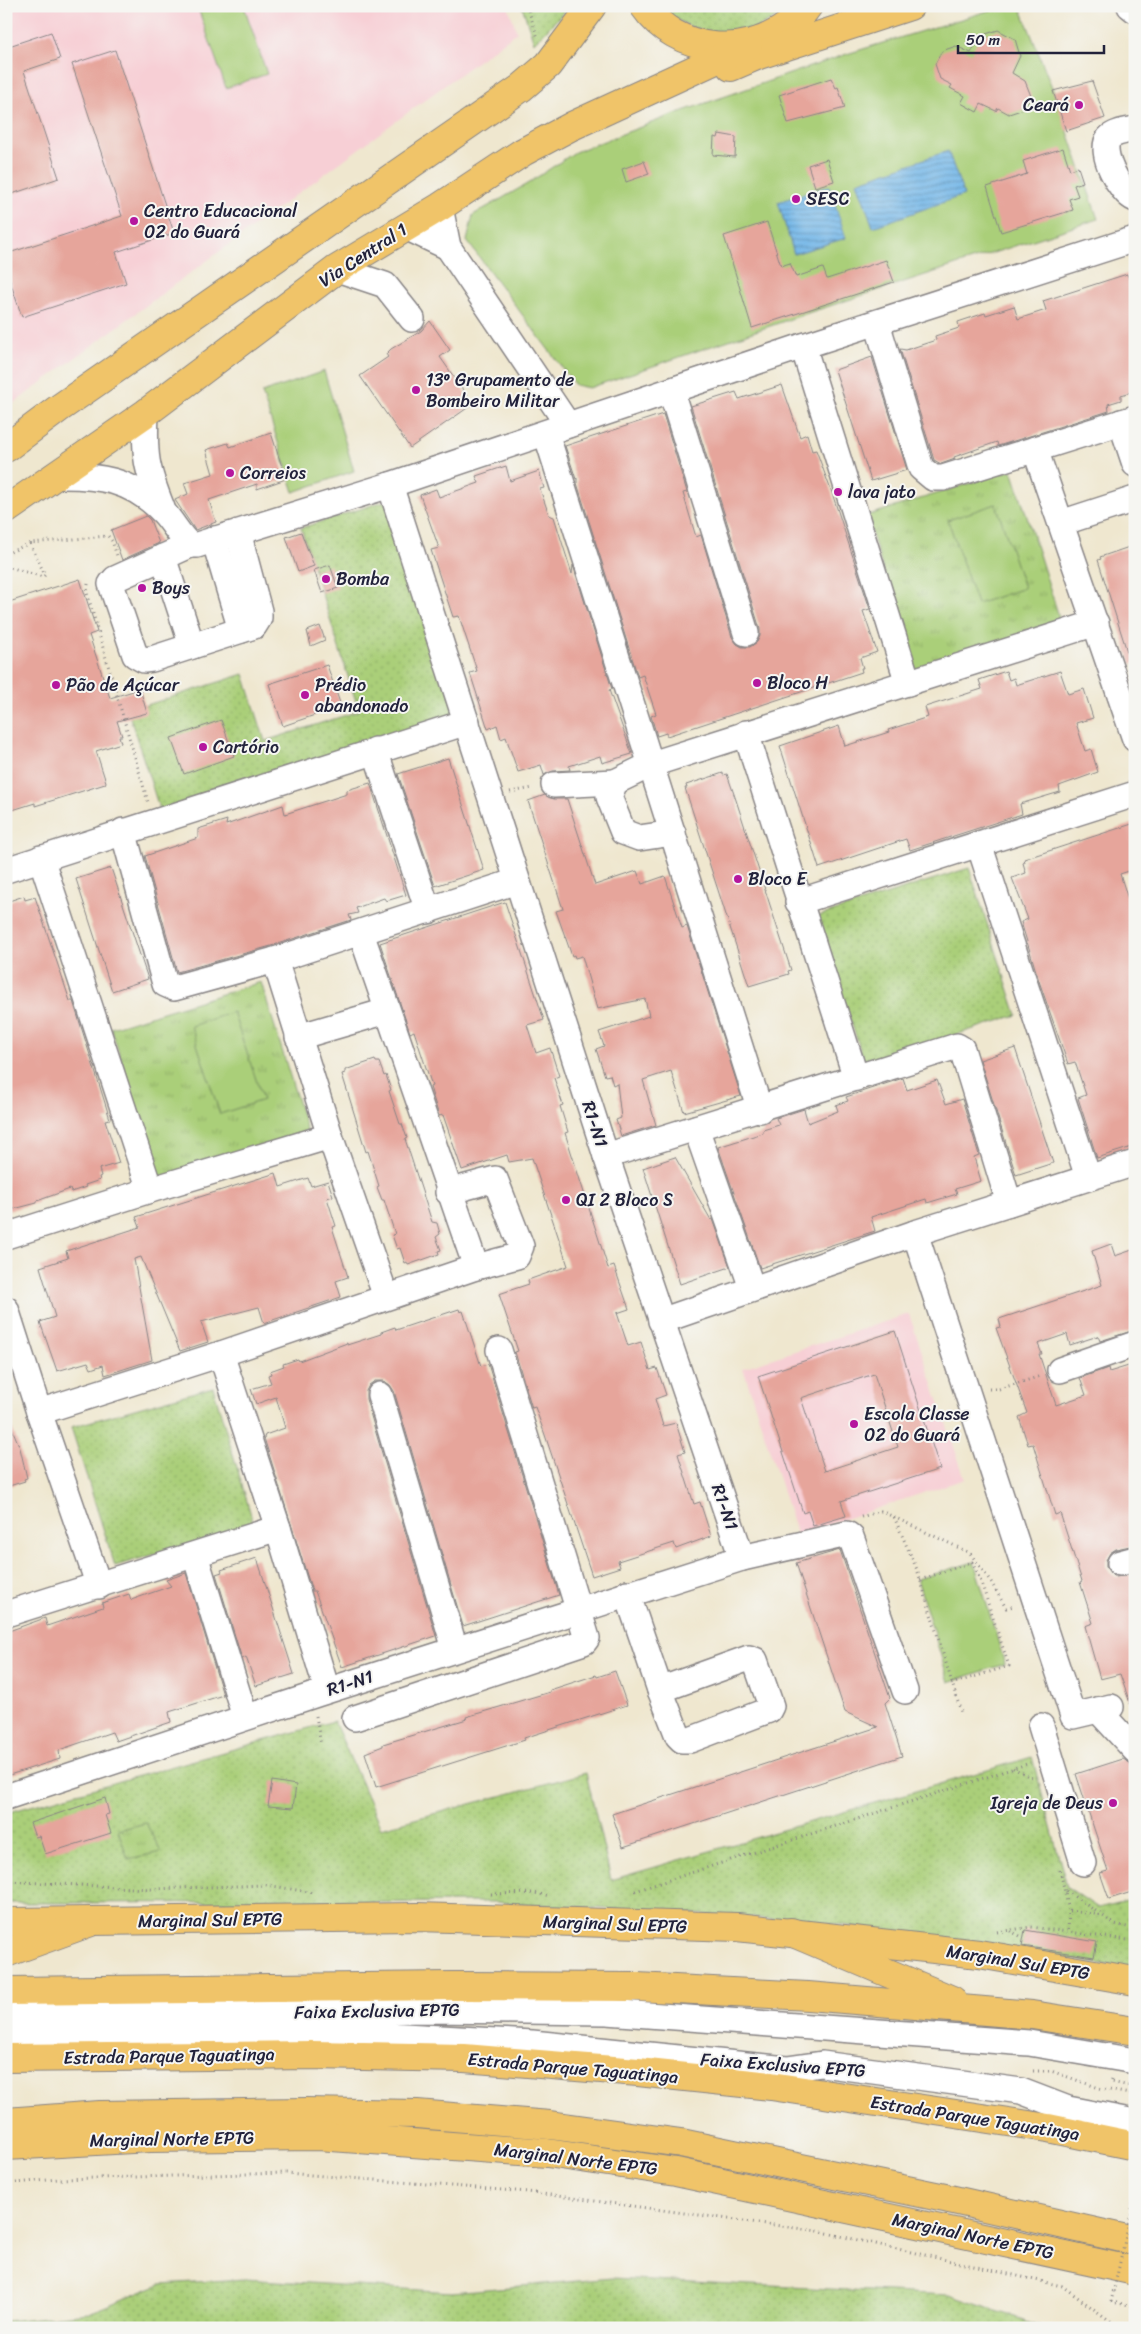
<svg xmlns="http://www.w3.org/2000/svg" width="1141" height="2334" font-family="Sriracha,sans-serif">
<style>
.built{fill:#f7cfd5}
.grass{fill:url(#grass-dots);stroke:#66785a}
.park{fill:url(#park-tufts);stroke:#66785a}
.pitch{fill:#aacf79;stroke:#66785a}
.water{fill:url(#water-rules);stroke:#4a6c92}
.building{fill:#e6a59b;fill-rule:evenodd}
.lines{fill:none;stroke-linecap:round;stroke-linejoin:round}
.minor-casing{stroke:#888485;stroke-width:28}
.major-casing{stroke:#888485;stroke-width:30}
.highway-casing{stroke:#888485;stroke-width:30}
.path{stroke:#888485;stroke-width:3;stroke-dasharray:1 4;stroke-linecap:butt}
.minor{stroke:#fff;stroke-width:25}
.major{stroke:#f0c469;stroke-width:28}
.highway{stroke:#f0c469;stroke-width:28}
.path-bridge{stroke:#888485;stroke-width:3;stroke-dasharray:1 4;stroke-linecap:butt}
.poi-dot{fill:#b5179e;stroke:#f6f6f2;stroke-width:2}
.labels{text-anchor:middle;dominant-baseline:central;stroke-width:4;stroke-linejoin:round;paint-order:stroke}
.poi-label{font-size:18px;fill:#22223b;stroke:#f6f6f2;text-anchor:start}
.street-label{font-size:18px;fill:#22223b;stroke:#f6f6f2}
</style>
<defs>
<pattern id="grass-dots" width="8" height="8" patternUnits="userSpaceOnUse" patternTransform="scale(1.25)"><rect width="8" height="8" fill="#aacf79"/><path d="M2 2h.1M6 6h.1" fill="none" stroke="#92b16a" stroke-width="1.8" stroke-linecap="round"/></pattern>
<pattern id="park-tufts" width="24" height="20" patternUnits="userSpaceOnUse" patternTransform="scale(1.25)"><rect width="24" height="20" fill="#aacf79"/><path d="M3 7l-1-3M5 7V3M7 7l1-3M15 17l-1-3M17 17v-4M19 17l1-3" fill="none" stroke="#92b16a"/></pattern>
<pattern id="water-rules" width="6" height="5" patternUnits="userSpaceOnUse" patternTransform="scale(1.25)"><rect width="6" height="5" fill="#72b6e8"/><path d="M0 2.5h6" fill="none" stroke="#5d94bd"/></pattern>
</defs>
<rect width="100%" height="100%" fill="#f6f6f2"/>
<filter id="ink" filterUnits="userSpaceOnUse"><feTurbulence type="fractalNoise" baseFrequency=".02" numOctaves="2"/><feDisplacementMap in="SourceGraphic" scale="10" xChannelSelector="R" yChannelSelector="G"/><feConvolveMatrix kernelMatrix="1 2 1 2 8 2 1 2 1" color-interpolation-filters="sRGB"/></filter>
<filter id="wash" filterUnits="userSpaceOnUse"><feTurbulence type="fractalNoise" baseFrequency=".0096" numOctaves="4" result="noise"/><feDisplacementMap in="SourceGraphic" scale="20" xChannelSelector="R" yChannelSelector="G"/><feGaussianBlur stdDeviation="1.12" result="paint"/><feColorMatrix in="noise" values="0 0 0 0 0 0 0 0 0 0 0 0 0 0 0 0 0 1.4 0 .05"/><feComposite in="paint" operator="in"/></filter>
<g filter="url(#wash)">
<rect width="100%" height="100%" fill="#efe7cf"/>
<!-- built -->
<g class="built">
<polygon points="6,6 508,6 517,32 6,409"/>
<polygon points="909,1314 965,1479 797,1535 743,1368"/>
</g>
<!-- grass -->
<g class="grass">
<polygon points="522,6 567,6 565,11 534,43"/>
<path d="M658 6H791C746 44 703 43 658 6Z"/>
<polygon points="388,500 457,717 160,811 128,711 244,674 265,741 359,711 301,528"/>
<polygon points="969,868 1017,1015 865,1064 816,917"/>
<polygon points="213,1387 254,1525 115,1566 71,1427"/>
<polygon points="334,1721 381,1828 586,1773 611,1880 1032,1757 1067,1887 1098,1908 1135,1899 1135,1969 824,1922 495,1902 6,1903 6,1813"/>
<polygon points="612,2278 949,2295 1047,2328 6,2328 6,2321 89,2313 160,2284 245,2279 452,2292"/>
</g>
<!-- park -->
<g class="park">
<polygon points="1012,470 1061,623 915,670 866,516"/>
<polygon points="261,982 308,1134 159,1180 111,1028"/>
<polygon points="146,1823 161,1852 128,1859 118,1830"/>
</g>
<!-- pitch -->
<g class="pitch">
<polygon points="211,6 244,6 267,74 226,88 199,11"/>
<polygon points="1004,6 1020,6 1057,100 1098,219 811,312 589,388 575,385 467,241 473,215 527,184 575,152 680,112 850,53"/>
<polygon points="324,371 354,471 294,492 262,393"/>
<polygon points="996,504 1024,588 977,604 948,520"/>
<polygon points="233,1012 263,1100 220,1114 191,1026"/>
<polygon points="974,1562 1005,1664 949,1682 917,1579"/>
</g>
<!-- water -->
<g class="water">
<polygon points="948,151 964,195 873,227 857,182"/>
<polygon points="829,186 846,238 794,254 778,202"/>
</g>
<g id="blocks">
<!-- building -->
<g class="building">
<polygon points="998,30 1015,39 1020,56 1012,73 1025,81 1031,96 1024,109 1009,114 998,108 996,111 981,104 977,112 961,103 965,96 950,88 952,85 940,79 935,64 942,51 956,46 971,53 980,36"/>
<polygon points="51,32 60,59 24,71 59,178 6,196 6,47"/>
<polygon points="115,50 174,233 116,252 126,283 22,317 6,269 6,254 122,216 72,64"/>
<polygon points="831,78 836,88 838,87 845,108 788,123 779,95"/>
<polygon points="1092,81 1105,118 1066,131 1053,91"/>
<polygon points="719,134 736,137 735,157 713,155 714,137 718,138"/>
<polygon points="1063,148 1070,170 1078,167 1083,182 1074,185 1078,196 1069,199 1073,210 1001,232 987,187 1027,174 1023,161"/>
<polygon points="827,159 834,181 815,187 808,165"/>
<polygon points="644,161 649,174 626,182 622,169"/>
<polygon points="767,222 781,266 790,263 796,277 823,268 827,279 886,260 894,282 752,328 724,236"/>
<polygon points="1127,274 1135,291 1135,391 1121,395 1121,400 1108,404 1109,411 998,446 997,442 954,457 955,459 941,464 934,460 900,349 906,350 936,340 935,336 959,328 958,322 985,313 986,315 1014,306 1018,319 1046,310 1043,301"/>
<polygon points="430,321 450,350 440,357 473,404 410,448 360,376 388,357 386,354 391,349 421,331"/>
<polygon points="872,357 907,470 871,481 835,370"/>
<polygon points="782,385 800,437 807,434 812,451 816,450 832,493 870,609 863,611 877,652 860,658 863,668 861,668 862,672 667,736 666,733 657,736 651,716 656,714 643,675 638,677 577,483 577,478 576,479 565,446 663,414 687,492 683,493 696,537 701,535 732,637 737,644 742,647 750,647 757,642 760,636 760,629 691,406 736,392 739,399"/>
<polygon points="271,433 286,479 257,489 257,484 209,500 216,522 195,530 175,500 188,494 184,483 213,474 206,450 228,443 230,447"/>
<polygon points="506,466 510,481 539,471 544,488 540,489 549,515 554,517 572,574 573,565 612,689 609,690 632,754 602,763 600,756 569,766 570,770 553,771 544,775 541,765 518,772 506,737 501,739 497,725 488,729 470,673 477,671 459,616 453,617 431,550 439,548 420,495 436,489 439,497 479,483 476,476"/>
<polygon points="146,516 150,520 159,543 122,560 111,530"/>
<polygon points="301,532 314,566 298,572 286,537"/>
<polygon points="1135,545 1135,663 1131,664 1098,560 1101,559 1100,557"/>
<polygon points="330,565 338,588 322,593 314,570"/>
<polygon points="80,579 97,632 89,635 110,698 140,689 147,713 117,721 122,736 119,736 121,743 96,751 106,782 105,784 35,806 35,803 6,812 6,603"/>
<polygon points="320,626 325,640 311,646 307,631"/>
<polygon points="327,665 341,706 283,726 269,684"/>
<polygon points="1006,671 1009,680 1014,678 1016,685 1060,671 1068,694 1084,689 1093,718 1076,723 1085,751 1091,749 1098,772 1059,786 1060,792 1020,804 1022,814 910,850 906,839 819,868 780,746 839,726 845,746 889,732 888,730 928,717 925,707 982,689 979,680"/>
<polygon points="221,720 234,756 184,774 171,738"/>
<polygon points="448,758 484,870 435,886 398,774"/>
<polygon points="723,773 723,775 727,774 736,800 791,970 788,971 789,974 749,986 685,788 687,788 686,785"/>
<polygon points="370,783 406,895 386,901 384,898 356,908 358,913 349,915 351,920 271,946 177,972 145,856 198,838 198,829 227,820 226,825 283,805 285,814 347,794 347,790"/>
<polygon points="545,795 554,799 567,799 595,885 637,871 642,884 665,876 682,928 687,926 741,1096 684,1112 671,1071 643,1080 656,1125 621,1136 616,1120 621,1118 617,1083 613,1085 610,1075 605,1076 596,1049 604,1046 599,1032 649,1016 645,999 597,1009 582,956 575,958 574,955 572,956 556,911 563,909 528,801"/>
<polygon points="1135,823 1135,869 1120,874 1135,921 1135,1146 1097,1158 1078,1098 1086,1095 1075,1062 1068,1064 1039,981 1021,922 1028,919 1012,878 1026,873 1023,863 1025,862 1024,859"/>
<polygon points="111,868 148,979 112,991 76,879"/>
<polygon points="24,896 25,900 35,897 70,1001 73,1001 110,1119 105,1120 119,1163 99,1169 101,1176 99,1177 100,1180 85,1185 86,1187 71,1192 70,1189 37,1201 37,1203 6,1211 6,902"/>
<polygon points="505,902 544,1020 527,1025 536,1053 550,1048 559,1076 554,1078 563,1105 560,1106 568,1132 565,1133 608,1268 614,1266 629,1309 617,1313 628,1346 641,1342 650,1370 657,1368 666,1395 655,1399 663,1426 676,1423 685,1452 678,1454 694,1504 700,1502 711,1536 676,1549 674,1543 618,1561 620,1567 592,1576 545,1435 535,1407 532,1408 515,1352 518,1351 499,1294 529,1284 528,1280 568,1266 532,1158 509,1162 507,1155 462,1170 443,1115 439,1116 430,1087 432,1086 414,1031 410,1033 380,943"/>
<polygon points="1015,1048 1053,1163 1016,1175 980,1060"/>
<polygon points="375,1060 376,1062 379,1062 384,1076 386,1075 391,1090 389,1091 400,1124 402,1124 407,1138 405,1139 432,1222 437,1223 440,1234 436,1237 441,1250 438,1251 439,1254 408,1265 407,1262 405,1263 400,1248 397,1249 392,1235 395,1234 384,1200 382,1200 377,1187 379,1186 368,1151 366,1152 342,1074 345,1073 345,1070"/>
<polygon points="903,1078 907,1090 937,1080 946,1104 962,1099 979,1155 974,1157 981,1181 955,1189 957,1194 927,1203 926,1199 871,1217 875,1231 760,1268 718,1147 763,1133 763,1130 779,1125 776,1118 804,1109 808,1123 838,1111 836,1105 848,1101 846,1097"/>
<polygon points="675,1157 711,1220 713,1219 730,1267 680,1284 643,1168"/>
<polygon points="276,1173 280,1187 308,1178 311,1186 328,1181 333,1196 327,1198 336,1226 332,1227 348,1277 336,1281 341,1297 264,1323 259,1307 201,1322 208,1342 180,1351 141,1257 134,1259 152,1360 105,1375 103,1365 91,1369 88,1362 57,1371 40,1322 55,1317 40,1267 68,1258 66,1251 140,1227 136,1217"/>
<polygon points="1111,1244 1115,1256 1135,1249 1135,1330 1100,1341 1098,1336 1070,1345 1067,1334 1038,1344 1042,1354 1039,1354 1056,1405 1086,1395 1080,1378 1108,1368 1109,1372 1135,1364 1135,1545 1116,1549 1110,1553 1106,1560 1106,1567 1110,1573 1116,1577 1135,1574 1135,1708 1132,1709 1120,1674 1100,1679 1085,1626 1093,1623 1080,1582 1082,1581 1060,1513 1055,1515 1033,1444 1028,1445 1019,1417 1027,1413 996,1328 1001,1327 999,1319 1102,1285 1092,1251"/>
<polygon points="459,1309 460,1312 463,1311 481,1366 488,1364 559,1595 463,1626 394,1391 390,1385 384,1381 375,1381 369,1385 366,1391 366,1399 436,1636 342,1667 315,1591 312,1591 264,1438 265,1435 285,1428 276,1397 256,1404 251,1389 271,1383 268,1375 271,1374 270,1371 284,1366 283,1364 298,1359 299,1361 347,1343 347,1345 381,1334 381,1332 395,1327 396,1330"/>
<path d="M895 1331 940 1469 841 1501 846 1516 813 1526 808 1511 803 1513 758 1376ZM874 1374 898 1447 825 1471 801 1398Z"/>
<polygon points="6,1421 9,1421 20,1448 27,1478 24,1479 25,1481 6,1487"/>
<polygon points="840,1550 890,1698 885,1703 902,1756 623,1847 612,1814 878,1727 845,1712 796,1563"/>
<polygon points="257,1558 294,1674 256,1686 246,1657 242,1659 216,1574 222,1572 221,1570"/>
<polygon points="186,1573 223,1695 169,1712 171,1722 116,1741 112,1732 59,1750 60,1759 6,1776 6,1632 45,1618 47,1626 103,1607 102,1603 129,1594 131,1600 171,1586 166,1580"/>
<polygon points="615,1671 627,1705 524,1738 525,1740 376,1787 365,1753 383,1746 383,1744 467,1719 466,1717 550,1692 550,1690 596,1675 597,1677"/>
<polygon points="1123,1759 1130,1763 1135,1778 1135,1891 1109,1899 1100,1873 1108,1871 1076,1774"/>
<polygon points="272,1781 296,1785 293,1808 268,1806"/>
<polygon points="105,1798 109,1814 105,1815 111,1833 45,1854 39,1836 35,1837 30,1823"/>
<polygon points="1025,1930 1097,1942 1094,1957 1022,1946"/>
</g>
</g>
</g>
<g filter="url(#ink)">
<use href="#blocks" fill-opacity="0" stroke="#888485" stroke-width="1"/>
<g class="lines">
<defs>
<g id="minor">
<polyline points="1130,6 1135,10"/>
<path d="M1135 129C1127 131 1115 132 1109 138 1098 152 1120 193 1135 199"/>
<polyline points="440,207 448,247 568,425"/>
<polyline points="406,227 448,247"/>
<polyline points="337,269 385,285 412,319"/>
<polyline points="877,323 921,468 933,478 943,478 1135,418"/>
<polyline points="803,346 908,683"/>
<polyline points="671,391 746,633"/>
<path d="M146 413C144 456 146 468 162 508"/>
<polyline points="1121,422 1135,464"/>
<polyline points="546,433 760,1110"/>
<polyline points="1035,449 1135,739"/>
<path d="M54 476C99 475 131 479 163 512 173 522 179 536 190 545"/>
<polyline points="1061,523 1135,499"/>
<polyline points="238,532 259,611 259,618 254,626 152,659 144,660 135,655 111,584 115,579 190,545 197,545 390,485 803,346 1135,239"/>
<polyline points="214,539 241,630"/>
<polyline points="163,557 192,646"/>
<polyline points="746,733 856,1078"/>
<polyline points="375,750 428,911"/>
<polyline points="554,785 615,782"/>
<polyline points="123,831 165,984 174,988 275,960 517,881"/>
<polyline points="673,833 639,838 623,832 609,797 615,782 652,764 1096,623"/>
<polyline points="979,844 1088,1177"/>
<polyline points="41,858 150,1190"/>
<polyline points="6,870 467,722"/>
<polyline points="798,902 1135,794"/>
<polyline points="361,933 476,1267"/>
<polyline points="275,960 330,1136 386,1297"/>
<polyline points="298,1037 387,1011"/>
<polyline points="696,1128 752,1288"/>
<polyline points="606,1156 957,1046 962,1049 1009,1203"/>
<polyline points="915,1233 1073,1716 1111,1707"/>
<polyline points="6,1236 150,1190 330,1136"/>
<polyline points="6,1309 39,1412 99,1586"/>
<polyline points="661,1321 915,1233 1135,1163"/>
<polyline points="221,1354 278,1528 327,1690"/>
<polyline points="1060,1370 1135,1344"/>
<polyline points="380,1395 455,1649"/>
<polyline points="39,1412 221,1354 476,1267 517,1256 521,1246 495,1179 448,1192"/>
<polyline points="195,1555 245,1717"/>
<polyline points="742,1558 847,1534 851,1537 905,1691"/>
<polyline points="1120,1563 1135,1559"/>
<polyline points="627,1593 660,1690"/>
<polyline points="6,1614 278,1528"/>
<polygon points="749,1658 755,1660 771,1706 769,1710 690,1740 682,1740 678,1736 660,1690"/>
<polyline points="1098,1710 1135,1750"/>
<polyline points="355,1718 584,1642 587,1638 499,1350"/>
<polyline points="1041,1726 1083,1863"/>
<polyline points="6,1797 317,1694 742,1558 606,1156 390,485"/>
<polyline points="6,2016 432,2010 607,2012 1029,2043 1135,2061"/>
<polyline points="6,2038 366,2034 532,2043 787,2069 822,2064 1021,2091 1068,2109 1135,2122"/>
</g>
<g id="major">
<path d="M644 6C676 53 745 59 788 25 796 19 803 14 808 6"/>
<polyline points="731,67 759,55 910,6"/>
<polyline points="6,448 58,409 521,88 548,65 592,6"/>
<polyline points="6,510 146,413 337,269 440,207 523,152 572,126 748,45"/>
<polyline points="6,1922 417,1917 737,1927 979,1954 1135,1981"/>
<polyline points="6,2122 100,2115 306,2112 417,2114 550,2125 681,2143 945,2198 1135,2241"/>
<polyline points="6,2146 150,2138 318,2136 547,2153 676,2172 1135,2271"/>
</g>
<g id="highway">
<polyline points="791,1932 952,2000"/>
<polyline points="6,1953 91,1922"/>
<polyline points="6,1991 453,1986 637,1987 808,1996 1032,2015 1135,2031"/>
<polyline points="6,2058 313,2055 464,2058 638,2072 771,2086 1048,2128 1135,2146"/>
</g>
</defs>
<!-- minor casing -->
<use href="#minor" class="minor-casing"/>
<!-- major casing -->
<use href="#major" class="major-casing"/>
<!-- highway casing -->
<use href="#highway" class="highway-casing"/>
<!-- path -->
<g class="path">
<polyline points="527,6 538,38"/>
<polyline points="6,554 30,543 108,536 112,541 117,556"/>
<polyline points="6,566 43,577 45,575 30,543"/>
<polyline points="88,584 87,593 148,802"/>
<polyline points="510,792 533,788"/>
<polyline points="989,1389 999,1389 1041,1376"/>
<polyline points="861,1517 881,1511 970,1553 991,1582 1006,1608 1014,1606"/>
<polyline points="894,1517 918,1572 961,1712"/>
<polyline points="920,1580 972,1562 981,1582 1009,1666 951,1684"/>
<polyline points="316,1716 321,1745"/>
<polyline points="1013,1768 1034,1779"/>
<polyline points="1060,1870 1069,1911 1068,1931"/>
<polyline points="6,1881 151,1889 266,1885 315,1893"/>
<polyline points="635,1891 1030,1763"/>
<polyline points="1066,1891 1115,1924 1135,1929"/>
<polyline points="491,1894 534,1893 550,1896"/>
<polyline points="1069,1911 1102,1915"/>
<polyline points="1010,1931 1022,1937"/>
<polyline points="997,1932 1031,1927 1135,1941"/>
<polyline points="1033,2071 1051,2071 1099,2088 1135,2095"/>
<polyline points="1112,2079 1111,2082 1135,2087"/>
<polyline points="6,2184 58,2179 286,2173 528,2192 818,2231 1062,2286 1120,2328"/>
<polyline points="1111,2302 1135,2306"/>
</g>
<!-- minor -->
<use href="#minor" class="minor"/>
<!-- major -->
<use href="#major" class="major"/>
<!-- highway -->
<use href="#highway" class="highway"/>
<!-- path-bridge -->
<polyline class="path-bridge" points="1111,2302 1135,2196"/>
</g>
</g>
<!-- markers -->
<g class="poi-dot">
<circle cx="1079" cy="105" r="5"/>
<circle cx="796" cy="199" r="5"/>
<circle cx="134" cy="221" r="5"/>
<circle cx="416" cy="390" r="5"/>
<circle cx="230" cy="473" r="5"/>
<circle cx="838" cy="492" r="5"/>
<circle cx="326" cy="579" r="5"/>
<circle cx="142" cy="588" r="5"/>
<circle cx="757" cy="683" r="5"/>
<circle cx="56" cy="685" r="5"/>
<circle cx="305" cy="695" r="5"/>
<circle cx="203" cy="747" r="5"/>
<circle cx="738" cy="879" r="5"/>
<circle cx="566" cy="1200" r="5"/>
<circle cx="854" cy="1424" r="5"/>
<circle cx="1113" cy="1803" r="5"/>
</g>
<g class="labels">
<!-- poi labels -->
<g class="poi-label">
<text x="1069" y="105" text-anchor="end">Ceará</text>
<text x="806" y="199">SESC</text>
<text x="144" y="211">Centro Educacional<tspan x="144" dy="21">02 do Guará</tspan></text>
<text x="426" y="380">13º Grupamento de<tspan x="426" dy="21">Bombeiro Militar</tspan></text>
<text x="240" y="473">Correios</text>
<text x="848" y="492">lava jato</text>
<text x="336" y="579">Bomba</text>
<text x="152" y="588">Boys</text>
<text x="767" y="683">Bloco H</text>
<text x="66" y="685">Pão de Açúcar</text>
<text x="315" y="685">Prédio<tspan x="315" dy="21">abandonado</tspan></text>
<text x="213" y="747">Cartório</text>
<text x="748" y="879">Bloco E</text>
<text x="576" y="1200">QI 2 Bloco S</text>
<text x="864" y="1414">Escola Classe<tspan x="864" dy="21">02 do Guará</tspan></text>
<text x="1103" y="1803" text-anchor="end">Igreja de Deus</text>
</g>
<!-- street labels -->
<g class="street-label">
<text transform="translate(363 255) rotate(-33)">Via Central 1</text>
<text transform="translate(595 1124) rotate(72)">R1-N1</text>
<text transform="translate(725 1507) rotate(71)">R1-N1</text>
<text transform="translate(350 1683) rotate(-18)">R1-N1</text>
<text transform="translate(210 1920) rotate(-1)">Marginal Sul EPTG</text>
<text transform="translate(615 1924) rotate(2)">Marginal Sul EPTG</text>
<text transform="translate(1018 1962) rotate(9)">Marginal Sul EPTG</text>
<text transform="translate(377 2011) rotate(-1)">Faixa Exclusiva EPTG</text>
<text transform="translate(169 2056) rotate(-1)">Estrada Parque Taguatinga</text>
<text transform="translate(783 2065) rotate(4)">Faixa Exclusiva EPTG</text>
<text transform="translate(573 2068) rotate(5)">Estrada Parque Taguatinga</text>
<text transform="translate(975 2118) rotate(9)">Estrada Parque Taguatinga</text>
<text transform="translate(172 2139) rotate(-1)">Marginal Norte EPTG</text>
<text transform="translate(576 2159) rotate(7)">Marginal Norte EPTG</text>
<text transform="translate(973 2236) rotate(12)">Marginal Norte EPTG</text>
</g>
</g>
<!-- margin -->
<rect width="1141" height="2334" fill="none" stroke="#f6f6f2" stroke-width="25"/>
<!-- scale -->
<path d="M958 45v8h146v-8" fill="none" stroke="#22223b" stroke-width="2.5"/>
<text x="966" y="45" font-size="15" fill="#22223b" stroke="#f6f6f2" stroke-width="4" paint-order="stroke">50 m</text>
</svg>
